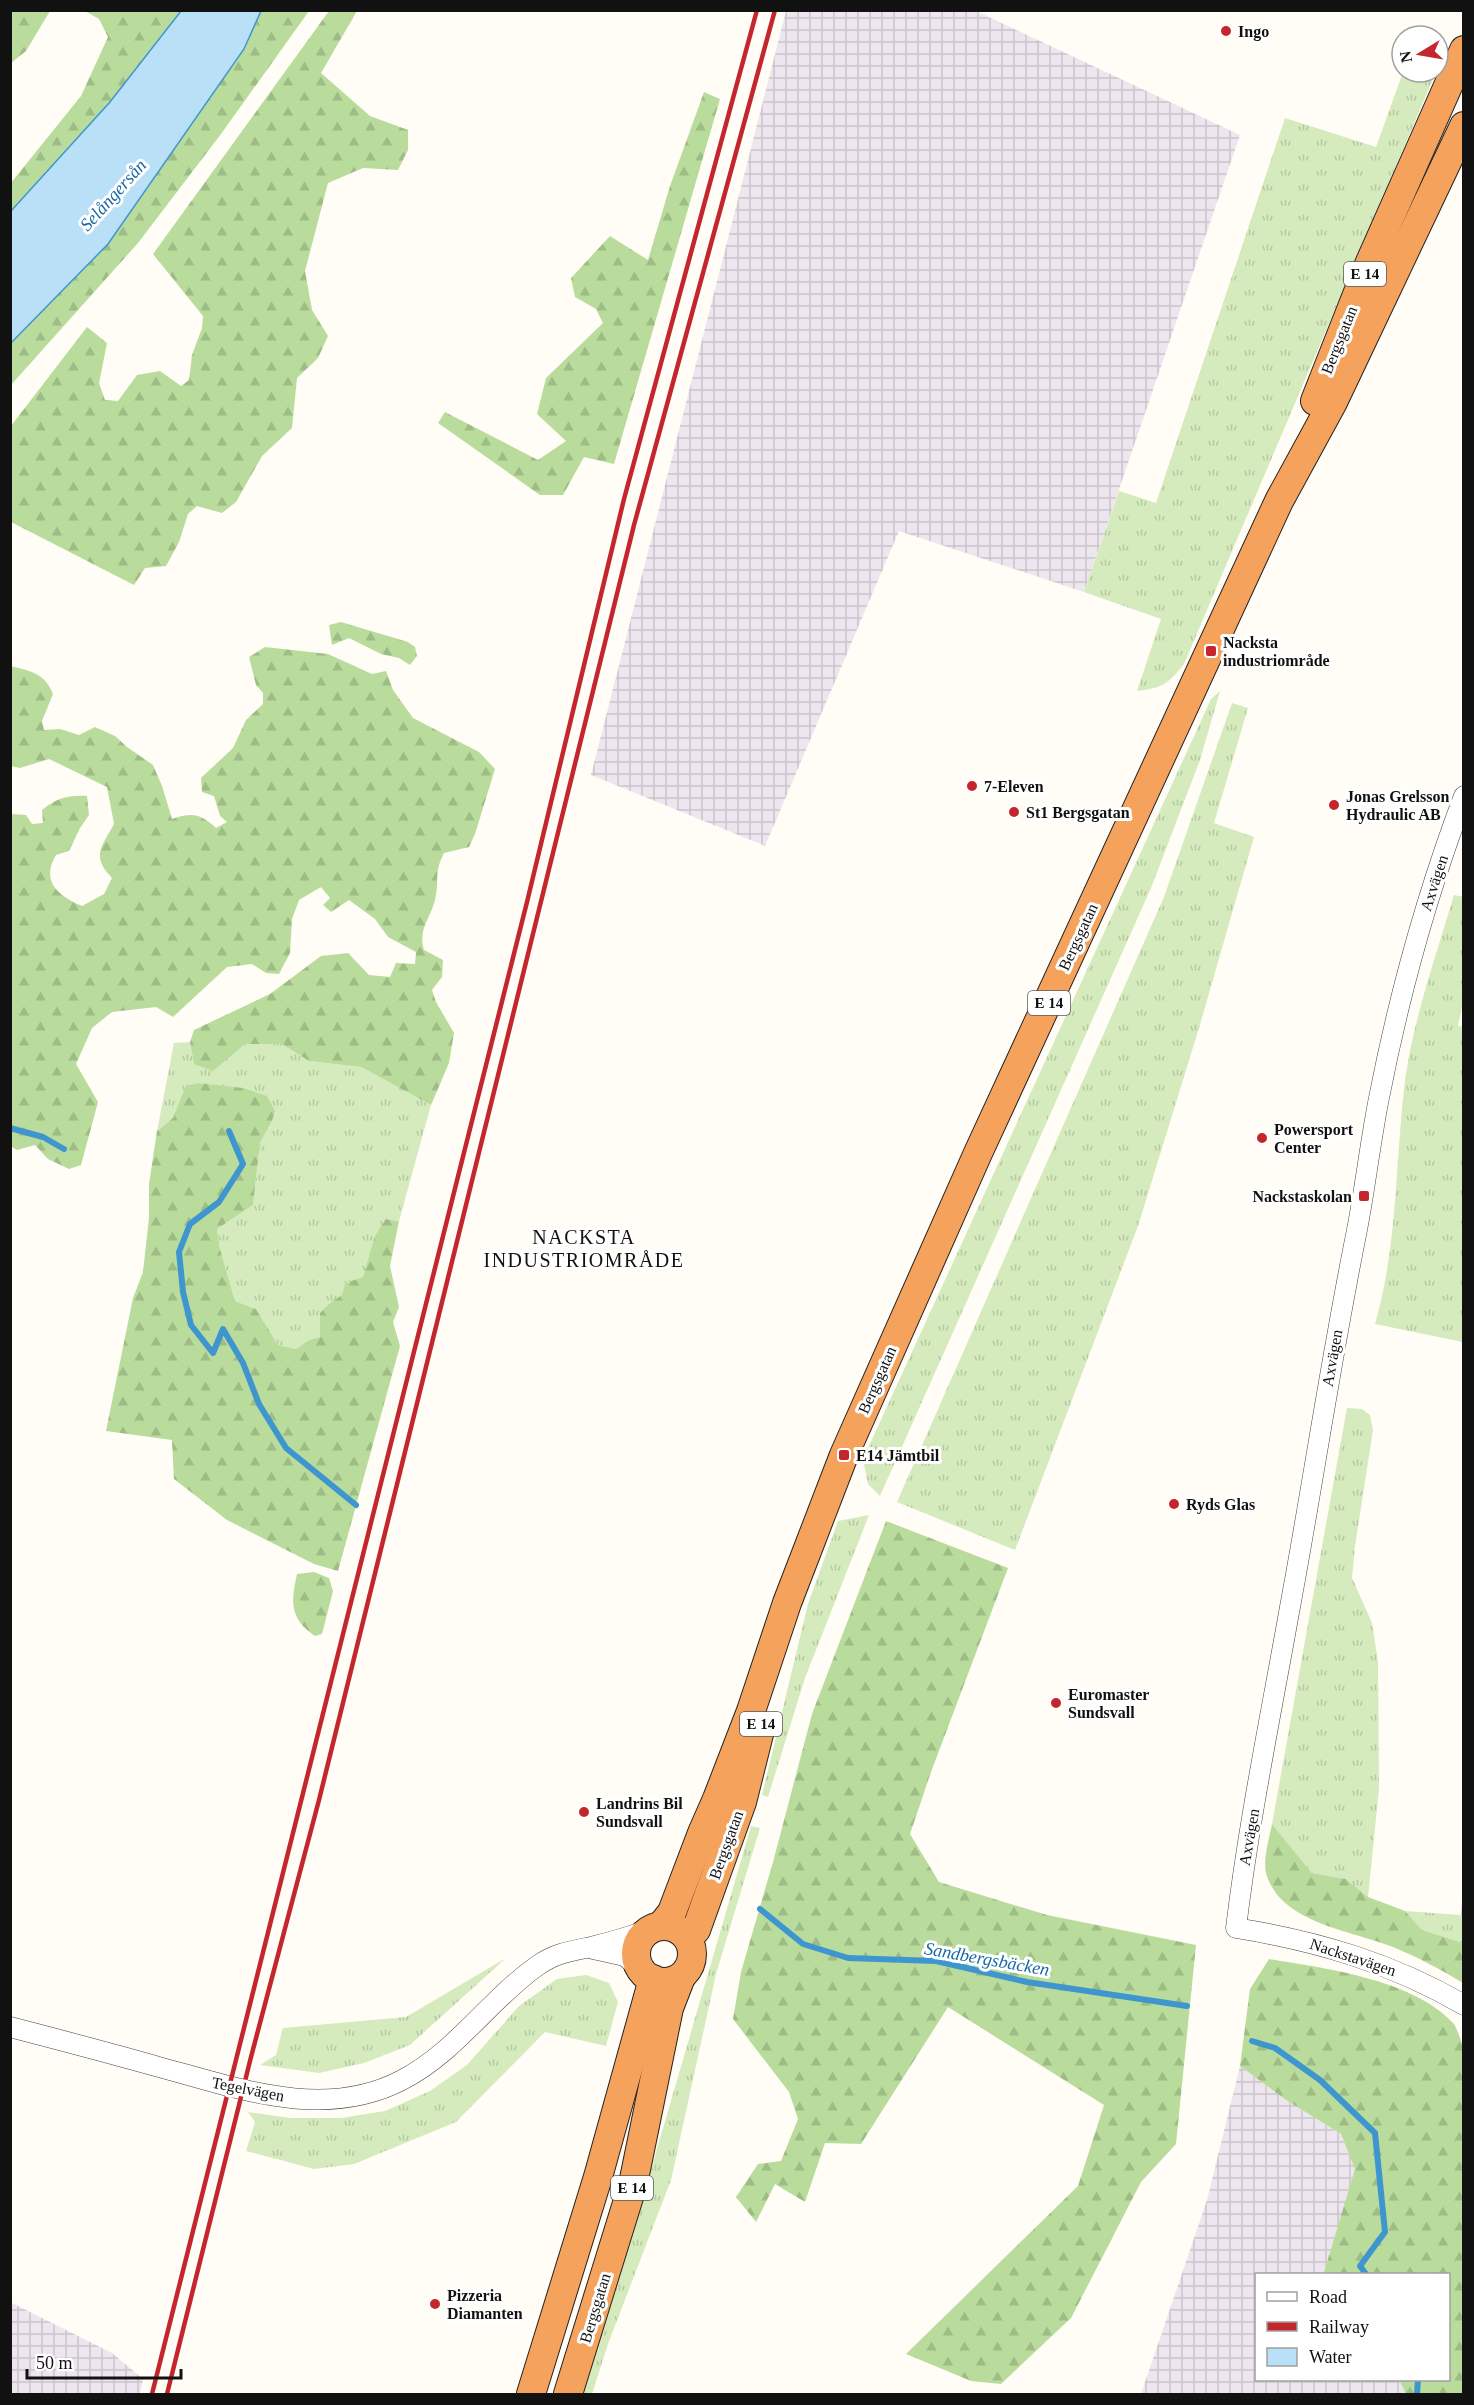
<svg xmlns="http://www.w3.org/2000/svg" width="1474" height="2405" font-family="Georgia,serif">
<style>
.industrial{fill:url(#industrial-grid)}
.grass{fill:url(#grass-tufts)}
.forest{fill:url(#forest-firs)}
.water{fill:#b9e0f7;stroke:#3f96cf;stroke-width:1.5}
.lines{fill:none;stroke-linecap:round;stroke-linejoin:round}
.stream{stroke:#3f96cf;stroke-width:6}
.minor-casing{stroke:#444;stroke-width:21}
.highway-casing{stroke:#222;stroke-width:30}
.minor{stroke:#fff;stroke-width:20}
.highway{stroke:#f5a25d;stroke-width:28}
.rail{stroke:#c4262e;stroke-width:4.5}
.poi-dot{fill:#c4262e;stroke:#fff;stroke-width:2}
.labels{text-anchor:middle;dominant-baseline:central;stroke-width:6;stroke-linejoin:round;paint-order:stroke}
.shield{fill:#fff;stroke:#585858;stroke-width:1.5}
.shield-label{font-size:15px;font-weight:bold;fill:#111}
.poi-label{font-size:16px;font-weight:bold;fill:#111;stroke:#fff;text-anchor:start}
.street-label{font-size:16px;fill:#111;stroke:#fff}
.water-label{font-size:18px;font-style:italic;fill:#1768a6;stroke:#fff}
.quarter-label{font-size:20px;letter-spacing:1.5px;fill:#111;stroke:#fff}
</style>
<defs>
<pattern id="industrial-grid" width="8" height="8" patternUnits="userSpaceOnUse" patternTransform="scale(1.5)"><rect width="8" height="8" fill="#eee6ef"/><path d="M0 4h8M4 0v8" fill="none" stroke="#cbc4cc"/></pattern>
<pattern id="grass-tufts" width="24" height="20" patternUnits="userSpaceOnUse" patternTransform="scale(1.5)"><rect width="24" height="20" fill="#d5ebbd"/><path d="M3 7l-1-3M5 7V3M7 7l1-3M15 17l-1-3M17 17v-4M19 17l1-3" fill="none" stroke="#b6c8a1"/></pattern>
<pattern id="forest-firs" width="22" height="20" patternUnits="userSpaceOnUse" patternTransform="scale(1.5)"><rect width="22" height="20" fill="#b9dc9c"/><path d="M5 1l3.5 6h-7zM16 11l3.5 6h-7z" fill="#9ebc85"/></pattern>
</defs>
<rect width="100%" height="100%" fill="#fffdf5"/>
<!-- industrial -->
<g class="industrial">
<polygon points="786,11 976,11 1240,135 1084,592 899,531 765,846 591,775"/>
<polygon points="1240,2066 1286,2100 1341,2134 1356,2169 1324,2272 1327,2274 1256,2274 1256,2380 1399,2380 1406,2394 1141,2394 1207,2200"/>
<polygon points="10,2302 112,2353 143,2379 140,2394 11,2394"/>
</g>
<!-- grass -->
<g class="grass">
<path d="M1403 72H1436L1184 664C1168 684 1163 688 1137 691L1161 619 1084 592 1119 491 1156 503 1285 118 1376 147Z"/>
<polygon points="1220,691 1200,760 1151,888 880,1496 868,1484 863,1459 1211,699"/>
<polygon points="1232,703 1248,708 1214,823 1254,837 1199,1028 1138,1226 1015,1550 897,1502 1164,897"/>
<path d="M1454 895 1464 897V997L1458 1026 1464 1027 1463 1342 1375 1324C1398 1245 1395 1162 1405 1080 1414 1017 1436 956 1454 895Z"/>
<polygon points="190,1042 194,1064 231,1054 245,1044 283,1044 309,1061 361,1067 431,1105 399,1221 386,1219 363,1277 345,1283 342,1295 331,1302 321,1313 320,1337 309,1340 296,1349 278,1345 256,1309 235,1301 220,1249 217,1229 253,1205 260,1143 272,1121 214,1085 199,1083 173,1118 157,1131 174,1043"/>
<polygon points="1347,1408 1362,1409 1370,1415 1373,1430 1355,1546 1352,1578 1372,1623 1378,1662 1379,1789 1368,1897 1346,1879 1312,1873 1272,1824"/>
<polygon points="869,1515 805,1678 768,1797 762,1795 808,1604 838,1521"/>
<polygon points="751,1826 760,1828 716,1974 671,2180 608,2344 592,2394 580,2394 650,2173"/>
<polygon points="1463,1883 1463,1943 1422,1930 1405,1911 1461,1915"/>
<polygon points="506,1958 410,2045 364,2063 319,2073 260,2065 276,2055 283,2028 406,2017"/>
<polygon points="586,1975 609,1983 618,2002 606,2046 545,2032 456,2122 354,2164 314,2169 246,2151 255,2122 248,2112 290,2118 341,2118 385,2111 430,2091 467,2065 519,2006 557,1979"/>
</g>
<!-- forest -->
<g class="forest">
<polygon points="11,10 50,11 26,51 11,63"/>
<polygon points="85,11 181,11 110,102 11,212 10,184 81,96 108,37 99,19"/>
<polygon points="261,11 309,11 221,134 138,243 11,385 10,343 108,244 244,49"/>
<polygon points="329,11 357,11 321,73 370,116 408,130 408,150 398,170 363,168 328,183 305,271 312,310 328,336 318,358 297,378 292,428 262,456 236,502 222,513 197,506 188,514 179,542 166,566 145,568 134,585 11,522 11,426 87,327 107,343 99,383 105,400 118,401 137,375 160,371 181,386 189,380 192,355 202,328 203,316 153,254"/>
<polygon points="704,92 720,99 614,464 584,457 563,495 540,495 438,423 445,412 538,460 566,441 537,414 546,378 603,323 596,309 575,297 571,278 610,236 648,260 670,186"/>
<polygon points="341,622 408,642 415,647 417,656 410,665 399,658 381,654 349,638 332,645 329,625"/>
<path d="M265 647 328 654 372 674 386 671 393 690 413 718 479 752 495 769 475 834 469 847 444 853C434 873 439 877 436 895 433 916 417 928 424 950L443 960 442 977 432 990 436 1002 454 1033 449 1063 431 1105 361 1067 309 1061 282 1044H245L213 1071 194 1064 190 1042 194 1030 270 994 321 956 348 953 369 975 390 977 396 963 415 964 416 952 388 937 375 919 349 900 331 912 323 905 330 898 321 887 299 900 292 919 290 953 279 974 266 973 252 964 227 967 173 1017 156 1007 112 1012 92 1028 76 1064 98 1102 81 1165 69 1169 48 1159 35 1145 17 1150 10 1146 11 814 26 815 32 824 43 823 42 810C57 798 68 795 87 796L89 815 80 828 69 851 56 855C40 882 59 896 82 906L104 894 112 878C91 856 101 848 114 824L107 787 49 759 20 768 11 766V666C30 671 45 673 53 694L42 721 44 730 60 729 79 735 95 727 115 736 127 747 153 765 162 786 172 819C192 812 201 814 216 828L227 822 220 816 214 796 202 792 201 778 233 748 246 720 263 704V693L256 685 249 657Z"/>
<polygon points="199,1083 243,1088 267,1096 275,1111 272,1121 260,1143 253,1205 217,1229 220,1249 235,1301 256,1309 278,1345 296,1349 309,1340 320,1337 320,1313 331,1302 342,1295 345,1283 363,1277 375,1236 386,1219 399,1221 390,1266 399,1307 393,1322 400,1346 338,1571 314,1564 227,1520 174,1479 172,1440 106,1431 133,1298 143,1272 149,1218 149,1184 157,1131 173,1118 186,1086"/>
<polygon points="886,1521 1008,1568 931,1772 910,1834 939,1882 1047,1915 1196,1945 1176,2144 1141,2182 1071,2318 1001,2384 971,2381 906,2354 1078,2186 1104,2105 948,2007 861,2144 825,2143 805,2202 775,2184 756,2222 736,2197 758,2164 781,2161 798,2119 789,2092 733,2019 741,1972 773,1862 812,1714"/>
<path d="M314 1572 329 1578 333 1591 322 1634 315 1636C289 1619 291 1601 297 1574Z"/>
<path d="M1272 1824 1312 1873 1346 1879 1368 1897 1405 1911 1422 1930 1463 1943V1983C1442 1970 1417 1957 1393 1947 1353 1931 1286 1924 1268 1879 1261 1862 1269 1841 1272 1824Z"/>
<path d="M1269 1959C1324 1968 1413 1979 1453 2023 1458 2029 1460 2040 1464 2048L1463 2394H1406L1399 2380H1448V2274H1327L1324 2272 1355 2169 1341 2134 1286 2100 1240 2066 1250 1989Z"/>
</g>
<!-- water -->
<polygon class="water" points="181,11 261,11 244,49 108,244 11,343 11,211 110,102"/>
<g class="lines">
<!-- stream -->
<g class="stream">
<polyline points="10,1128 43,1137 64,1149"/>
<polyline points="229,1131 243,1164 219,1202 190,1224 179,1252 183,1292 191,1325 213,1353 223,1329 243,1363 259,1404 286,1448 356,1505"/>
<polyline points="760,1909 803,1944 848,1958 936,1961 1027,1982 1187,2006"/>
<polyline points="1252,2041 1275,2048 1320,2080 1375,2133 1385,2232 1360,2266 1366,2274"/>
<polyline points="1417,2394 1418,2380"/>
</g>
<defs>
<g id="minor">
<path d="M1464 796C1427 894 1399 995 1379 1098 1370 1143 1365 1190 1356 1235 1331 1359 1313 1483 1290 1607 1271 1714 1249 1820 1236 1928 1317 1941 1392 1963 1464 2005"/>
<polyline points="593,1949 625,1956 641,1970"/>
<path d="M10 2027C60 2040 110 2053 159 2067 237 2088 324 2121 402 2080 455 2053 489 2000 537 1966 555 1953 571 1951 591 1947 611 1942 629 1937 648 1930"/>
</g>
<g id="highway">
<polyline points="1315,401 1370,262 1464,50"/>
<polyline points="662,1925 672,1912 702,1833 717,1799 751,1711 787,1603 844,1455 978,1153 1279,501 1333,402 1464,126"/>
<circle cx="664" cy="1954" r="28"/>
<polyline points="688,1937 696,1930 742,1802 760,1730"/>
<polyline points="531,2394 598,2177 653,1979"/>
<polyline points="568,2394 633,2184 669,2008 681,1977"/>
</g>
</defs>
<!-- minor casing -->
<use href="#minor" class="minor-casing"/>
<!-- highway casing -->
<use href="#highway" class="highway-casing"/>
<!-- minor -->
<use href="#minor" class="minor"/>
<!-- highway -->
<use href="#highway" class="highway"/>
<!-- rail -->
<g class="rail">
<polyline points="152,2394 527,902 624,499 757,10"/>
<polyline points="167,2394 251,2057 319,1800 634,525 775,10"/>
</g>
</g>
<!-- markers -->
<g class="poi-dot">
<circle cx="1226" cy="31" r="6"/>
<rect x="1205" y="645" width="12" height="12" rx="3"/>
<circle cx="972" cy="786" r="6"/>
<circle cx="1334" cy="805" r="6"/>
<circle cx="1014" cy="812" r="6"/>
<circle cx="1262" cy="1138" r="6"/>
<rect x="1358" y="1190" width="12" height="12" rx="3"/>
<rect x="838" y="1449" width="12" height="12" rx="3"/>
<circle cx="1174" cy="1504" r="6"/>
<circle cx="1056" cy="1703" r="6"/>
<circle cx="584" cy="1812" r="6"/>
<circle cx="435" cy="2304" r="6"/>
</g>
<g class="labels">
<!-- shield labels -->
<g class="shield">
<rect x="1344" y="262" width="42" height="24" rx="4.5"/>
<rect x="1028" y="991" width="42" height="24" rx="4.5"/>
<rect x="740" y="1712" width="42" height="24" rx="4.5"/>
<rect x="611" y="2176" width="42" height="24" rx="4.5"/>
</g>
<g class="shield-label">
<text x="1365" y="274">E 14</text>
<text x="1049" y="1003">E 14</text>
<text x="761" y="1724">E 14</text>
<text x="632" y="2188">E 14</text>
</g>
<!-- poi labels -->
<g class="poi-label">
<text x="1238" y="31">Ingo</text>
<text x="1223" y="642">Nacksta<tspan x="1223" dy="18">industriområde</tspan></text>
<text x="984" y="786">7-Eleven</text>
<text x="1346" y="796">Jonas Grelsson<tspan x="1346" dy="18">Hydraulic AB</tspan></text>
<text x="1026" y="812">St1 Bergsgatan</text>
<text x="1274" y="1129">Powersport<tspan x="1274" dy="18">Center</tspan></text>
<text x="1352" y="1196" text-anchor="end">Nackstaskolan</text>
<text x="856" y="1455">E14 Jämtbil</text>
<text x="1186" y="1504">Ryds Glas</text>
<text x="1068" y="1694">Euromaster<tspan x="1068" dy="18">Sundsvall</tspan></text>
<text x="596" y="1803">Landrins Bil<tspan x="596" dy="18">Sundsvall</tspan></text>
<text x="447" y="2295">Pizzeria<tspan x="447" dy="18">Diamanten</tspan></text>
</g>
<!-- street labels -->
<g class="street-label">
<text transform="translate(1339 340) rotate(-68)">Bergsgatan</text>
<text transform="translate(1434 883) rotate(-72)">Axvägen</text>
<text transform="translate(1078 937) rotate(-65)">Bergsgatan</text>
<text transform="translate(1332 1358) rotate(-80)">Axvägen</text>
<text transform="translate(877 1380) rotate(-66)">Bergsgatan</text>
<text transform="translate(1249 1837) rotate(-80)">Axvägen</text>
<text transform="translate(726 1845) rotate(-70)">Bergsgatan</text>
<text transform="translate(1353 1957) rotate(18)">Nackstavägen</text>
<text transform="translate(248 2089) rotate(11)">Tegelvägen</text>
<text transform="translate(595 2308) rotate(-73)">Bergsgatan</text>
</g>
<!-- water labels -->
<g class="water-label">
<text transform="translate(113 195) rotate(-48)">Selångersån</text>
<text transform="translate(987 1959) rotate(10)">Sandbergsbäcken</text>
</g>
<!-- quarter labels -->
<g class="quarter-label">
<text x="584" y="1237">NACKSTA<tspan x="584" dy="23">INDUSTRIOMRÅDE</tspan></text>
</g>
</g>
<!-- border -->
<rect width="1474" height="2405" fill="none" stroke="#111111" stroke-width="24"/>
<!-- legend -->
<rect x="1255" y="2273" width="195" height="108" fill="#ffffff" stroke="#a0a0a0" stroke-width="1.5"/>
<rect x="1267" y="2292" width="30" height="9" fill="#ffffff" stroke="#a0a0a0" stroke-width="1.5"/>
<text x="1309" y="2303" font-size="18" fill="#111111">Road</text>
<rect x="1267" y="2322" width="30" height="9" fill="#c4262e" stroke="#a0a0a0" stroke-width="1.5"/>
<text x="1309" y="2333" font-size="18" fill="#111111">Railway</text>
<rect x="1267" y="2348" width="30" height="18" fill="#b9e0f7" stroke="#a0a0a0" stroke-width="1.5"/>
<text x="1309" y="2363" font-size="18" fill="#111111">Water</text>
<!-- north arrow -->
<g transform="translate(1420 54) rotate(259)"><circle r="28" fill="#ffffff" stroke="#a0a0a0" stroke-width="1.5"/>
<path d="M0-4.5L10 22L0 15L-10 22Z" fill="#c4262e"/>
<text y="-9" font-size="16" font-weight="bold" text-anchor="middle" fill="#111111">N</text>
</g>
<!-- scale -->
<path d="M27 2369v9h154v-9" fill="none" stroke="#111111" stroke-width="3"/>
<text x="36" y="2369" font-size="18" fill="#111111" stroke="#ffffff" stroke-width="4.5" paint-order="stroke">50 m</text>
</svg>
